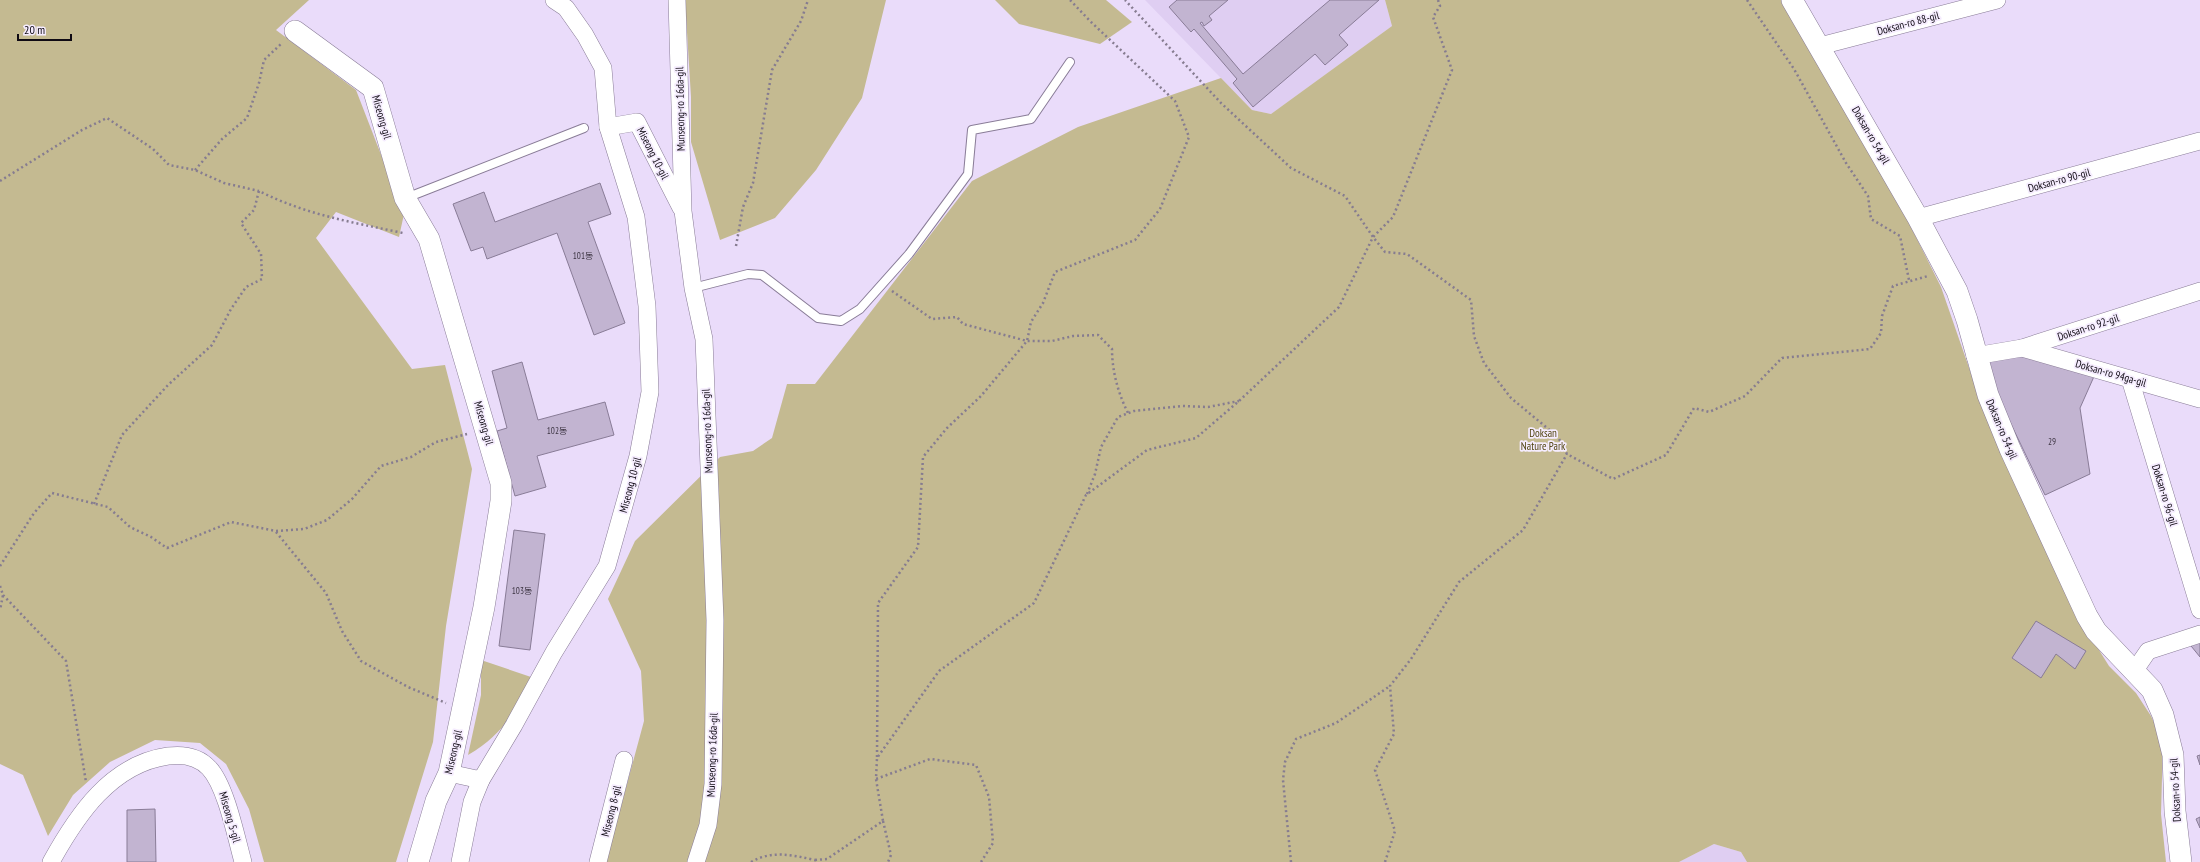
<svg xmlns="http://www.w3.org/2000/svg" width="2200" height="862" font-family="'PT Sans Narrow','Noto Sans KR',sans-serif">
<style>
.built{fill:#dfcef2}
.green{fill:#c4ba91}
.building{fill:#c2b4d1;stroke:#897c97}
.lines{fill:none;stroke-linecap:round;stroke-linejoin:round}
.service-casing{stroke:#897c97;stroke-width:10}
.minor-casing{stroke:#897c97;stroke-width:18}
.tertiary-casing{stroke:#897c97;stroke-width:22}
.path{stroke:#867c90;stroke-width:2.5;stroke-dasharray:2 3;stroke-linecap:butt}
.service{stroke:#fff;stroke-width:8}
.minor{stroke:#fff;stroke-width:17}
.tertiary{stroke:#fff;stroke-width:21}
.labels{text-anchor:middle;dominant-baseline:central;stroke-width:3.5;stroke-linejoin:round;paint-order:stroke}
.number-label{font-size:9px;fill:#3c3442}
.street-label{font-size:11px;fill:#0f0a13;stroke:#f5ecfe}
.park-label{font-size:11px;fill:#514511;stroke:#f5ecfe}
</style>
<rect width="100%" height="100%" fill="#eadcfa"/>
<!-- built -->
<g class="built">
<polygon points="1145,0 1385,0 1392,26 1271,114 1252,110"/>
<polygon points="1714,844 1741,852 1747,862 1679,862"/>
</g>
<!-- green -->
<g class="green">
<polygon points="0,0 309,0 276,30 356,90 404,214 399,237 336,212 316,238 412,369 445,365 472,469 446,626 433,742 396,862 264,862 249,809 226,764 200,743 155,740 110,762 73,795 48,836 23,775 0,764"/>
<polygon points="685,0 886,0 862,98 816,170 775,218 720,240 691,142 691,97"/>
<polygon points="995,0 1106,0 1132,22 1100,44 1019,24"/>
<polygon points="1385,0 1782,0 1909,223 1941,287 1984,411 2084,626 2109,666 2136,693 2151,716 2163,741 2161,814 2166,862 1747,862 1741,852 1714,844 1679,862 606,862 644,721 641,671 608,599 635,541 720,457 753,451 772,438 787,384 815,384 972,181 1078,127 1221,78 1252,110 1271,114 1392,26"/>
<path d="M481 660 531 677C515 713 503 734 468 755L481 695Z"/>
</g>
<!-- building -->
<g class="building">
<polygon points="1177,0 1228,0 1209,16 1212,20 1204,26 1202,22 1200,23 1243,74 1330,0 1379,0 1339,35 1348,45 1325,65 1315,54 1253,107 1233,83 1237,79 1194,29 1191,32 1169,7"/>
<polygon points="600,183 611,214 588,222 625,323 594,335 557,233 487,259 483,247 471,251 453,204 484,192 495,222"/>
<polygon points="2023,351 2096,372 2080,408 2090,474 2045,495 1999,399 1987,362"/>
<polygon points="522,362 538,420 605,402 614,435 537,456 546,487 515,496 497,431 507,428 492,371"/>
<polygon points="514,530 545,534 530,650 499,646"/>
<polygon points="2036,621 2086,651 2075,669 2056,654 2041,678 2012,658"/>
<polygon points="2200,638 2200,657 2187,641"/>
<polygon points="2200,755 2200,765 2197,756"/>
<polygon points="155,809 156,862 127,862 127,810"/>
<polygon points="2200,817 2200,828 2196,819"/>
</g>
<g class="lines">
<defs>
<g id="service">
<polyline points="406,198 584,128"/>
<polyline points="693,288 748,274 762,275 818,318 841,321 860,309 909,254 968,174 972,130 1031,119 1070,62"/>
</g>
<g id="minor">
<polyline points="677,0 683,211 693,288 704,339 715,620 713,784 708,825 696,862"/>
<polyline points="1820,46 1997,0"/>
<polyline points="608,127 637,122 681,208"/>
<polyline points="1918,218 2200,141"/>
<polyline points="2022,348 2200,399"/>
<polyline points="1975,356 2022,348 2200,291"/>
<polyline points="2130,379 2200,610"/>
<polyline points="2135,670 2148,651 2200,634"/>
<polyline points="449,773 481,780 514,725 554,652 607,566 638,456 650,392 647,306 636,217 608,127 603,68 585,35 566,8 554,0"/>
<path d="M51 862C77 815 111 764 168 756 184 754 198 756 209 768 226 786 236 837 243 862"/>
<polyline points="460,862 472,802 481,780"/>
<polyline points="598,862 624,760"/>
</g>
<g id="tertiary">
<polyline points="1792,0 1918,218 1957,291 1967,320 1988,395 2010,449 2087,616 2096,631 2152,690 2163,715 2173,755 2175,811 2181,862"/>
<polyline points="295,31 373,88 405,198 429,239 501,483 501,501 484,607 449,773 436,801 418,862"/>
</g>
</defs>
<!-- service casing -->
<use href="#service" class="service-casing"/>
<!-- minor casing -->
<use href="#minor" class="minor-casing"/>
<!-- tertiary casing -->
<use href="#tertiary" class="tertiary-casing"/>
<!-- path -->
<g class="path">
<polyline points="1438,0 1440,6 1433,17 1452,70 1393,217 1373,237 1385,252 1407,254 1471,300 1474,336 1484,363 1511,398 1558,437 1567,454 1613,479 1666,455 1694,408 1709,412 1745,396 1782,358 1870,349 1881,333 1882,316 1893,286 1928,276"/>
<polyline points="1747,0 1794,69 1846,163 1868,196 1871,219 1900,236 1909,280"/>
<polyline points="195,170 222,139 247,118 259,83 264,60 282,43"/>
<polyline points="0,181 82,130 107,118 153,149 169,165 195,170 224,183 259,191"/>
<polyline points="736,246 743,207 753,183 772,70 801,21 808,0"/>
<path d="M892 291 932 319 957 317 963 324 1027 341H1052L1073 336 1098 335 1112 349C1112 371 1118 393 1128 413"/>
<polyline points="1087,494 1095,474 1101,447 1118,417 1134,411 1182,406 1208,407 1239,401"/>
<path d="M94 504 122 435 168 385 212 345 231 309 246 287 262 279 261 254 241 223 254 210 259 191C307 215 351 222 403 233"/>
<polyline points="276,532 326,593 342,631 361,661 408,687 446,703"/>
<polyline points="0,566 34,513 52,493 108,507 130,527 151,537 167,548 231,522 276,531 304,529 327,520 352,499 381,466 411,457 436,442 467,434"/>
<polyline points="0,586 3,595 0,610"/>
<polyline points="3,595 66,661 86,782"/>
<polyline points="877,757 878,603 918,547 923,457 947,428 981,396 1027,341 1031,322 1043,303 1055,272 1135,240 1160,209 1189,137 1175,101 1091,22 1070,0"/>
<polyline points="883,821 891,855 888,862"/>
<polyline points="815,860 827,859 883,821 876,779"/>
<path d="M751 862C772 850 792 855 815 860L817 862"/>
<polyline points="981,862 993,843 989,797 976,765 930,759 876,779 877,758 939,671 1034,603 1086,495 1147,450 1196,438 1239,401 1339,307 1373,237 1345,196 1291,168 1221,103 1125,0"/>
<polyline points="1291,862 1283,780 1285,762 1296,739 1336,723 1390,686"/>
<polyline points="1385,862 1395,831 1375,770 1394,734 1390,686 1411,659 1459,582 1523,530 1567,454"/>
</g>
<!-- service -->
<use href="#service" class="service"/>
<!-- minor -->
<use href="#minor" class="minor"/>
<!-- tertiary -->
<use href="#tertiary" class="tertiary"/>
</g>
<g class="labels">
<!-- number labels -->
<g class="number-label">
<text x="583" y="255">101동</text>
<text x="557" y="430">102동</text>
<text x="2052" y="441">29</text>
<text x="522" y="590">103동</text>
</g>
<!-- street labels -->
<g class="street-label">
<text transform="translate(1908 23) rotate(-15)">Doksan-ro 88-gil</text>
<text transform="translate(680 109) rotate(-91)">Munseong-ro 16da-gil</text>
<text transform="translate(382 117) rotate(74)">Miseong-gil</text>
<text transform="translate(1871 135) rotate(60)">Doksan-ro 54-gil</text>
<text transform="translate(653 153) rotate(63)">Miseong 10-gil</text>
<text transform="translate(2059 180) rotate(-15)">Doksan-ro 90-gil</text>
<text transform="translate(2088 327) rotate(-18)">Doksan-ro 92-gil</text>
<text transform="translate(2111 373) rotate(16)">Doksan-ro 94ga-gil</text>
<text transform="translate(484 423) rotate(74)">Miseong-gil</text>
<text transform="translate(2002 429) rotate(67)">Doksan-ro 54-gil</text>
<text transform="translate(707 431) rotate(-92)">Munseong-ro 16da-gil</text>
<text transform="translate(630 485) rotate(-75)">Miseong 10-gil</text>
<text transform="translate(2165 495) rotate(73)">Doksan-ro 96-gil</text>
<text transform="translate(453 752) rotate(-77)">Miseong-gil</text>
<text transform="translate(712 755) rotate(-88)">Munseong-ro 16da-gil</text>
<text transform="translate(2175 790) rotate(-93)">Doksan-ro 54-gil</text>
<text transform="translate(611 811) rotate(-76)">Miseong 8-gil</text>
<text transform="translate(230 817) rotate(74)">Miseong 5-gil</text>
</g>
<!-- park labels -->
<g class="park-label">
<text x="1543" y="433">Doksan<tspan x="1543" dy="13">Nature Park</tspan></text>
</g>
</g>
<!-- scale -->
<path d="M18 34v6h53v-6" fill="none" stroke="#0f0a13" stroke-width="2"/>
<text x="24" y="34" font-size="12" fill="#0f0a13" stroke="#f5ecfe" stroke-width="3" paint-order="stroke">20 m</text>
</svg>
